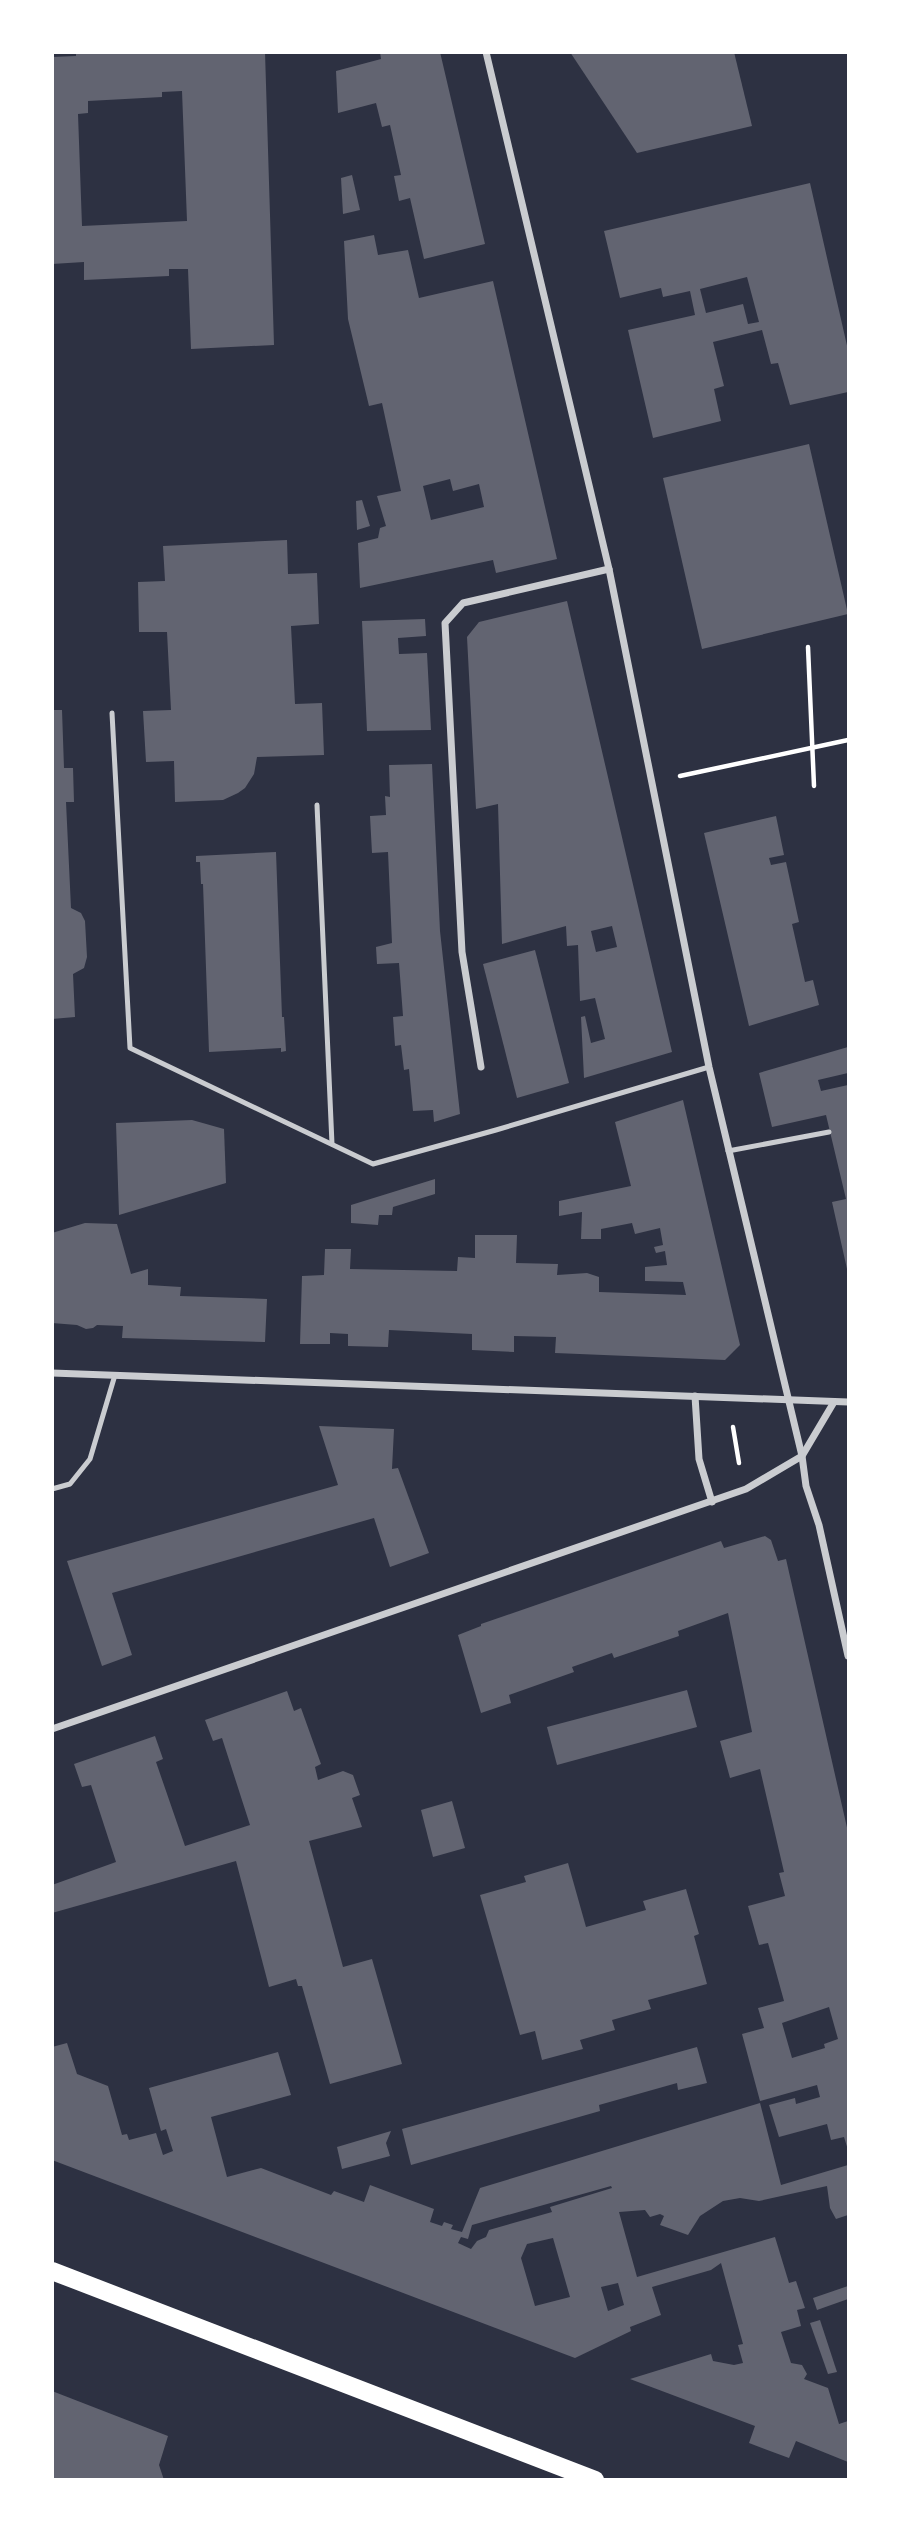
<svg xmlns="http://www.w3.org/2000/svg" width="901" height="2532" font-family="Manrope,sans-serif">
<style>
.building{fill:#626471;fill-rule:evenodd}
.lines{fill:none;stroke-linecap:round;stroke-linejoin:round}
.path{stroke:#fff;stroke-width:4.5}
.service{stroke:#caccd0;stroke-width:5}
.minor{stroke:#caccd0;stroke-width:7}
.primary{stroke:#fff;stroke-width:18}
</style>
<rect width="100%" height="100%" fill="#2d3142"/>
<!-- building -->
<g class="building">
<path d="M76 52H265L274 345 191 349 188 269H169V276L84 280V262L52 264V57L76 56ZM182 91 187 221 82 226 78 114 88 113V101L162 97V92Z"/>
<polygon points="380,52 440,52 485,244 424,259 410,198 399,201 394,176 401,175 390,125 382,127 376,103 338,113 336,71 381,59"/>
<polygon points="570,52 734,52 752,126 637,153"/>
<polygon points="352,175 360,210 343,214 341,178"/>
<path d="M810 183 848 350V392L790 405 778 363 771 364 762 330 713 342 724 386 714 389 721 421 653 438 628 330 695 315 690 291 663 297 661 288 620 298 604 231ZM747 277 759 322 748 324 743 304 706 313 700 289Z"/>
<path d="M374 235 378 255 408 250 419 298 493 281 557 559 496 573 493 560 360 588 358 543 378 538 380 528 386 526 377 496 401 491 382 403 369 406 348 319 344 241ZM450 479 453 491 479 484 484 507 431 520 423 486Z"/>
<polygon points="809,444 848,614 702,649 663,478"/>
<polygon points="362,500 370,526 357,530 356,501"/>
<polygon points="287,540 288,574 317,573 319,624 291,626 295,704 322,703 324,755 257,757 254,774 245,788 238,793 223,800 175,802 174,761 146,762 143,711 171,710 167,632 139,632 138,582 165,581 163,546"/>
<path d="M567 601 672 1052 584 1078 581 1017 585 1016 591 1043 605 1039 595 998 580 1001 578 945 567 946 566 926 502 944 498 804 476 809 467 637 479 622ZM612 926 617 947 596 952 591 931Z"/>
<polygon points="425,619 426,636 398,638 399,654 427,653 431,730 367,731 362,621"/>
<polygon points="52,710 62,710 64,768 73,768 74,802 66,802 71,908 81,913 85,921 87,957 84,968 73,974 75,1017 52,1019"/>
<polygon points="432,764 440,931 460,1114 434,1122 433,1110 413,1111 409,1069 404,1070 401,1045 395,1046 393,1017 403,1016 399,963 377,964 376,947 392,943 388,852 372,853 370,816 386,815 385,796 390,797 389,765"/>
<polygon points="776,816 784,855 769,858 771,865 786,862 799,922 792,924 805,982 813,980 819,1005 749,1026 704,833"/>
<polygon points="276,852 282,1017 284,1017 286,1051 281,1052 281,1048 209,1052 203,884 201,884 200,862 196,862 196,856"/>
<polygon points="535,950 569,1083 517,1098 483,964"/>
<polygon points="848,1047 848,1073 818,1080 821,1091 848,1085 847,1269 832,1202 846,1199 826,1115 772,1127 759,1073"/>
<polygon points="683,1100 740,1345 725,1360 555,1353 556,1337 514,1336 514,1352 472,1350 472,1334 389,1330 388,1347 348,1346 348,1334 330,1333 330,1344 300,1344 302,1276 324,1275 325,1249 351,1249 350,1269 457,1271 458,1257 475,1258 475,1235 517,1235 516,1263 558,1264 557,1275 587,1273 599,1277 599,1292 686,1295 683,1282 645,1281 645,1267 667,1265 665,1251 656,1253 654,1247 663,1245 660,1228 635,1234 632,1223 601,1229 601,1239 581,1239 582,1212 559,1216 559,1201 631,1186 615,1122"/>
<polygon points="192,1120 224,1129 226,1183 119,1215 116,1123"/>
<polygon points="435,1179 435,1194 393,1207 392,1215 379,1215 378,1225 351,1223 351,1205"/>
<polygon points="85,1223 117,1224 131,1274 148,1269 148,1285 181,1287 180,1296 267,1299 265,1342 122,1338 123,1326 97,1325 93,1328 86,1329 77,1325 52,1323 52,1233"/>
<polygon points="319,1426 394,1429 392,1469 398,1468 429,1553 390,1567 374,1518 112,1593 132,1655 102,1666 67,1561 338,1485"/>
<path d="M765 1536 771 1540 778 1561 786 1559 848 1832V2150L844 2137 831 2140 827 2124 779 2137 769 2105 795 2098 796 2104 820 2097 817 2085 760 2101 742 2034 764 2028 758 2008 784 2001 768 1943 759 1945 748 1906 785 1896 779 1873 784 1872 760 1769 730 1778 720 1741 752 1732 728 1613 678 1631 679 1636 614 1658 612 1653 572 1667 574 1672 509 1695 511 1703 481 1713 458 1635 481 1626V1624L721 1541 724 1548ZM829 2007 838 2039 824 2044 825 2048 792 2058 782 2023Z"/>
<polygon points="687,1690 697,1727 557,1765 547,1727"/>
<polygon points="287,1691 294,1711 301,1708 321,1764 315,1767 318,1780 343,1771 353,1775 360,1795 352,1798 362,1827 309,1841 343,1967 372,1959 402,2064 330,2084 302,1986 298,1986 296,1979 269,1987 236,1861 52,1913 52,1885 116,1862 91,1785 82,1787 74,1764 155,1736 163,1759 156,1762 185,1846 250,1825 222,1738 213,1741 205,1720"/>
<polygon points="452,1801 465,1848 433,1857 421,1810"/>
<polygon points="568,1863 586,1927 646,1910 643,1901 686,1889 699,1934 694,1936 707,1984 648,2000 651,2009 612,2020 615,2030 580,2040 583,2049 542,2060 535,2031 520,2035 480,1895 526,1882 524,1876"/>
<path d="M67 2043 77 2074 108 2086 122 2135 127 2134 129 2140 156 2133 163 2155 173 2151 166 2129 161 2131 149 2088 278 2052 291 2095 211 2117 227 2177 261 2168 331 2195 334 2191 364 2202 370 2185 434 2209 430 2222 442 2226 444 2222 453 2225 451 2229 462 2232 480 2188 760 2103 781 2185 848 2165V2215L836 2219 830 2208 827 2186 759 2201 740 2198 723 2201 700 2216 688 2235 660 2225 664 2216 660 2214 650 2217 645 2210 619 2212 637 2277 775 2237 789 2283 796 2281 805 2308 797 2310 801 2326 781 2332 791 2363 802 2365 807 2374 804 2379 828 2388 839 2424 848 2421V2462L796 2441 789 2458 770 2451 749 2443 755 2426 630 2379 711 2354 713 2361 734 2365 743 2363 738 2345 743 2344 721 2263 711 2270 652 2287 661 2315 630 2327 631 2331 575 2358 567 2355 52 2160V2047ZM611 2186 612 2188 550 2207 552 2212 489 2230 486 2237 477 2241 471 2249 458 2243 461 2237 468 2239 472 2225ZM553 2238 570 2297 535 2306 521 2258 527 2244ZM618 2283 624 2305 608 2311 601 2287Z"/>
<polygon points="697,2047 707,2083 678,2090 677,2083 599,2105 600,2111 411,2165 402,2129"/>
<polygon points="391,2131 386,2143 390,2156 342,2169 337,2147"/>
<polygon points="848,2286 848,2299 817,2310 813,2298"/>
<polygon points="820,2320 837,2372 828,2374 810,2323"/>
<polygon points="52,2391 168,2436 159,2465 164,2480 52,2480"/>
</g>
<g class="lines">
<!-- path -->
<g class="path">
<polyline points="808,647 814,786"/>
<polyline points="680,776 848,740"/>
<polyline points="733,1427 739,1463"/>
</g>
<!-- service -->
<g class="service">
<polyline points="112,713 130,1048 373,1164 496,1130 709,1067"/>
<polyline points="317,805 332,1144"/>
<polyline points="728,1151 829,1132"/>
<polyline points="52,1489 70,1484 90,1459 115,1375"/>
</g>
<!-- minor -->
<g class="minor">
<polyline points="486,52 609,569 709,1067 802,1456 806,1486 819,1525 848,1656"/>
<polyline points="481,1067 462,952 445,623 463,603 609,569"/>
<polyline points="52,1373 848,1402"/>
<polyline points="695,1396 699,1459 712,1502"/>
<polyline points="52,1729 746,1489 802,1456 834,1402"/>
</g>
<!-- primary -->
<polyline class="primary" points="52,2271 595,2480"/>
</g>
<!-- border -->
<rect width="901" height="2532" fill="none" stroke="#ffffff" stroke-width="108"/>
</svg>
